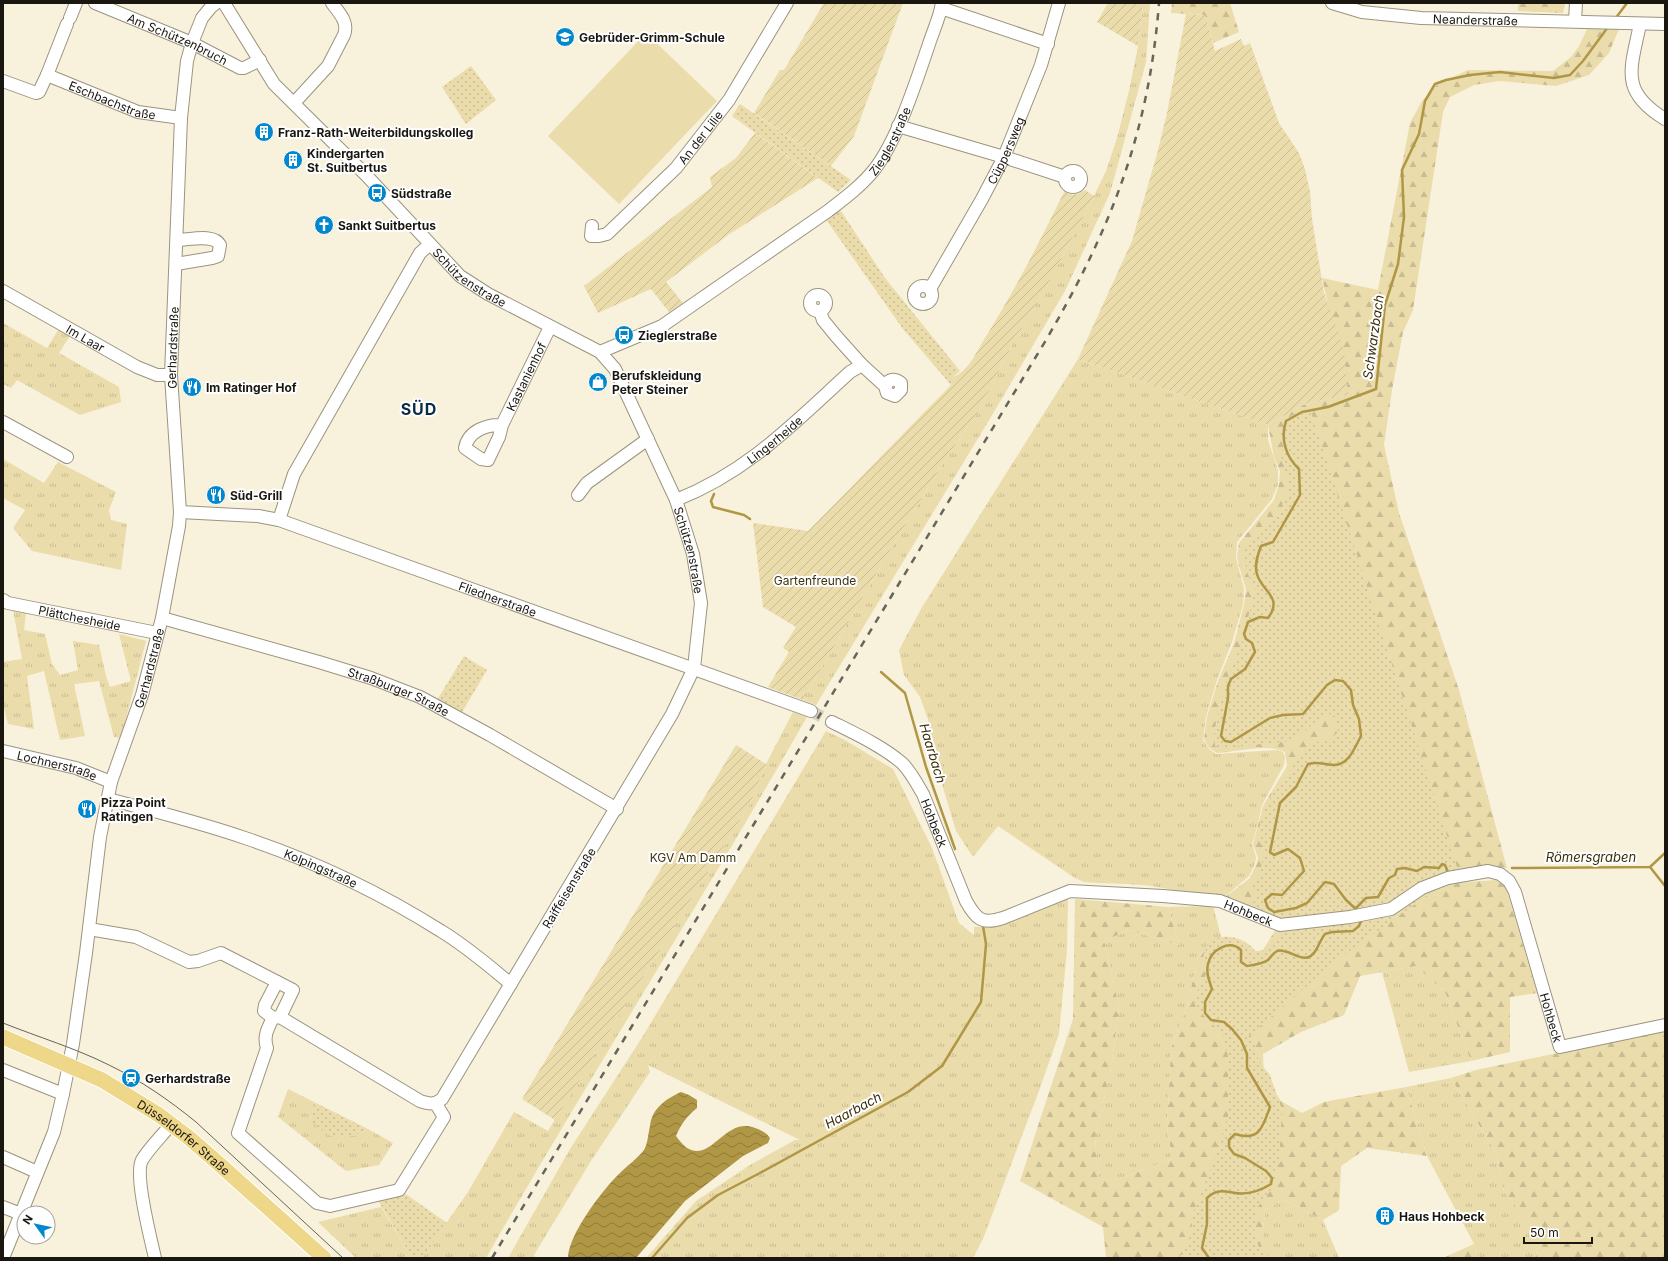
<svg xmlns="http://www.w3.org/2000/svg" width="1668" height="1261" font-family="Inter,sans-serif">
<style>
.grass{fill:url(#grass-tufts)}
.forest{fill:url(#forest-firs)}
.park{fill:url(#park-dots)}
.garden{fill:url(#garden-furrows)}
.pitch{fill:#ebdcac}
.water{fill:url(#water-waves)}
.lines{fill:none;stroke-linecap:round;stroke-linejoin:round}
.stream{stroke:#b09745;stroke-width:2.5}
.minor-tunnel{stroke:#d7d0bd;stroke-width:12;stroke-dasharray:12 6;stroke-linecap:butt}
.minor-casing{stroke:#9a9480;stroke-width:14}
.major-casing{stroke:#fff;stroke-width:17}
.minor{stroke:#fff;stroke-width:12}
.major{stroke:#eed788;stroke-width:15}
.tram{stroke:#686458;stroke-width:1}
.rail{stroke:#686458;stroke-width:2.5;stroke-dasharray:7 7;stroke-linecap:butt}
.labels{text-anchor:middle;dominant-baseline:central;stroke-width:4;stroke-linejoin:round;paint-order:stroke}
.street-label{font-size:12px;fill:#1a1710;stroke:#fefefe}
.poi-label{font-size:12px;font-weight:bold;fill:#1a1710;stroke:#fefefe;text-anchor:start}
.park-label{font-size:12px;fill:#3d330e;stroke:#fefefe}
.water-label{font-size:13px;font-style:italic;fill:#3a2f0a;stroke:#fefefe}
.district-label{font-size:16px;font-weight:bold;letter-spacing:1px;fill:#092d46;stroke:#fefefe}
</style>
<defs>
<pattern id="grass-tufts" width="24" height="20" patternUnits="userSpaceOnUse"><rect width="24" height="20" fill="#ebdcac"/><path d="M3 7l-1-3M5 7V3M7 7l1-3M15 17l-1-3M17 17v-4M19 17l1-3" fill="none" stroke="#c9bc93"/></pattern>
<pattern id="forest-firs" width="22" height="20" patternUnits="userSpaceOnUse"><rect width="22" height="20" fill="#ebdcac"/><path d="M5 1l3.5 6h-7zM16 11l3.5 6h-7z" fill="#c9bc93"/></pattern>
<pattern id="park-dots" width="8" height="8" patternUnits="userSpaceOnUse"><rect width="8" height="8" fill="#ebdcac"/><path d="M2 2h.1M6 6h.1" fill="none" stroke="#c9bc93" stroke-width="1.8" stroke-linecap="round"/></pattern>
<pattern id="garden-furrows" width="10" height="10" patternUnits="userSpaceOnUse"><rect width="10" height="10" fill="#ebdcac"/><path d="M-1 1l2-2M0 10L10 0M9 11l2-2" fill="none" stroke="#c9bc93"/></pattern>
<pattern id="water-waves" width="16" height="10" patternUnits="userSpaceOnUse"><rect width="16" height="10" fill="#b09745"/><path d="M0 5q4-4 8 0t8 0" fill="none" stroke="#8e7a38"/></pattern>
</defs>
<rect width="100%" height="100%" fill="#f8f1dc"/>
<!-- grass -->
<g class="grass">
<polygon points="1143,3 1150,3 1146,62 1110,193 1065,291 988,422 816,705 803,700 896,540 949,454 980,409 1013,343 1046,288 1094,196 1106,171 1117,138 1129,91 1138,46"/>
<polygon points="3,323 47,348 60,327 72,333 59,353 119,387 121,402 80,415 17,380 11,388 3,384"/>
<path d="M1078 359 1268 425V440L1278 470V484L1272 499 1237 542 1236 558 1244 589 1243 605 1232 642 1217 680 1206 717 1203 740 1208 748 1216 754 1277 750 1283 752 1285 757 1284 765 1262 805 1257 827 1252 844 1256 857 1255 864 1249 876 1220 901C1194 896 1168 887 1142 885 1123 883 1103 884 1084 882L1075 878 998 826 973 857 956 831 933 754 928 719 920 697 904 675 899 650 921 609Z"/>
<polygon points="3,459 44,483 58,462 116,492 109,510 111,520 127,524 121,570 32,551 13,528 25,510 3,498"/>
<polygon points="13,610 26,613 24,630 45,634 52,664 60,675 78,670 73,641 99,645 106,676 110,687 131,681 119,634 146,641 121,738 114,737 99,681 74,684 85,736 60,740 44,671 27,676 34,729 8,724 3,704 3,662 22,659"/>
<path d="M793 712 807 717C703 899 590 1076 486 1258H422L468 1192 514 1112 548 1131 751 802 766 764Z"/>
<polygon points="826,731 843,739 893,769 932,848 959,923 974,935 974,927 995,926 1055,900 1068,899 1067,950 1059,1034 1040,1088 983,1239 973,1258 646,1258 696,1201 750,1165 795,1140 800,1140 648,1065 650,1072 591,1161 534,1255 536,1258 508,1258 570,1149 643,1036"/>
<polygon points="1213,906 1222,940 1198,956 1187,1007 1171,1049 1167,1126 1172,1159 1111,1182 1099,1178 1095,1139 1111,1069 1119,1007 1104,941 1129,930 1179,945 1168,907"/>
<polygon points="1416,966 1445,992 1471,1061 1409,1072 1382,972"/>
<polygon points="1451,1078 1497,1155 1504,1192 1537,1231 1538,1248 1535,1258 1479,1258 1474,1244 1427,1156 1406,1087"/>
<polygon points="288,1089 316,1103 310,1121 354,1136 368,1129 393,1143 379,1165 346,1171 278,1117"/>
<polygon points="1283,1199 1323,1220 1339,1258 1269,1258 1261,1253 1265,1210"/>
<polygon points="381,1207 412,1258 356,1258 318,1222"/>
</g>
<!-- forest -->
<g class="forest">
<polygon points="1172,3 1230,3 1239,32 1213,43 1205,15 1171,13"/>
<polygon points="1521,3 1565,3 1563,13 1518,11 1518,5"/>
<path d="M1588 27 1619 29 1609 53 1589 75 1556 86 1499 81 1474 85 1450 97 1443 112 1413 310 1403 332 1392 390 1384 445 1399 513 1459 690 1507 868 1452 873 1280 925 1220 901 1250 878 1256 865 1258 858 1253 844 1263 806 1287 766 1285 752C1264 743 1239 752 1217 753L1208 747 1204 739 1207 717 1218 681 1234 643 1244 605 1246 590 1237 558 1239 543 1274 500 1279 484 1280 471 1274 457 1268 425 1307 403 1348 395 1322 278 1378 290 1410 123 1422 101 1437 85 1468 70 1553 71 1571 57 1579 46Z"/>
<polygon points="1496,880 1506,887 1537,993 1510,997 1510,1052 1471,1061 1445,992 1416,966 1360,976 1344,1015 1301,1032 1263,1054 1264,1075 1281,1101 1302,1113 1324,1102 1406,1087 1427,1156 1367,1148 1341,1166 1339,1210 1323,1220 1283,1199 1265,1210 1261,1253 1269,1258 1106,1258 1103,1227 1020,1181 1073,1019 1075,899 1168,907 1179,945 1129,930 1104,941 1119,1007 1111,1069 1095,1139 1099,1178 1111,1182 1172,1159 1167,1126 1171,1049 1187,1007 1198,956 1222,940 1261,953 1276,929 1431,892 1455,883"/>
<polygon points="1665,1028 1665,1258 1535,1258 1538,1248 1537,1231 1504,1192 1497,1155 1451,1078 1476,1070 1635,1037"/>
<polygon points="1474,1244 1479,1258 1443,1258"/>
</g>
<!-- park -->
<g class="park">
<polygon points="471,66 496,100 466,124 442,87"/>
<polygon points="740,104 851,180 838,192 732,116"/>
<polygon points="839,208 885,278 960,371 953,377 951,385 903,329 825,218"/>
<path d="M1311 412 1459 873 1334 962 1248 1037 1255 1046 1259 1062 1270 1075 1282 1110 1279 1165 1272 1188 1257 1208 1254 1231 1259 1248 1271 1258H1179L1191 1235 1193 1213 1212 1166 1228 1116V1056L1223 1035 1196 1008 1194 1001 1201 981 1205 977 1207 965 1203 956C1205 952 1206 947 1208 944 1221 931 1245 937 1255 951 1269 951 1276 946 1280 933 1277 931 1274 927 1270 925 1261 921 1250 923 1246 912L1257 897V891L1250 885 1260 873 1264 851 1259 839 1260 823 1273 790 1278 783 1286 777 1302 753 1317 742 1330 739 1338 732 1336 717 1326 713 1292 741 1225 748 1215 746 1214 731 1227 679 1241 644 1255 591 1247 572 1243 552 1254 536 1276 518 1287 494 1289 484 1281 456 1284 443 1279 433 1291 416 1296 413 1307 415Z"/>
<polygon points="464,656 487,670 462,712 437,700"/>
<polygon points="316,1103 368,1129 354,1136 330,1136 310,1121"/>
<polygon points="400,1190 447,1223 422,1258 412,1258 376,1197"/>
</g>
<!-- garden -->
<g class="garden">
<polygon points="824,3 903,3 854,136 831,166 754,113 780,70 784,70"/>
<polygon points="1108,3 1143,3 1138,46 1097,22"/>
<polygon points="1186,14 1205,15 1215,51 1241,39 1244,46 1250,43 1279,123 1299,153 1305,169 1310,192 1312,219 1324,293 1344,349 1348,395 1307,403 1268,425 1078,359 1132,241 1157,154 1167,113"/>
<polygon points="755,133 818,178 728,235 666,282 683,303 669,312 651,289 598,313 584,286 712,187 710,177 736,158"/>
<path d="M1065 190 1073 195 1085 190 1094 196 1046 288 1013 343 980 409 949 454 896 540 803 700 768 687 789 652 783 648 796 627 763 607 753 523 808 531 951 385 953 377C968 372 977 351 985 338 1015 290 1040 241 1065 190Z"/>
<polygon points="736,745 766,764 751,802 555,1120 522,1099"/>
</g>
<!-- pitch -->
<polygon class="pitch" points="646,33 717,101 619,204 548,136"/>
<!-- water -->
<path class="water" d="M681 1092 689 1095 697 1100V1108C687 1116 681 1124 676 1136 679 1140 683 1145 687 1148 712 1163 725 1116 755 1128 761 1130 767 1133 770 1138L768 1143 743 1156 685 1201 636 1258H568C568 1235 603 1189 620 1173 628 1165 637 1159 644 1150 648 1143 648 1134 650 1126 652 1108 666 1099 681 1092Z"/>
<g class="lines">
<!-- stream -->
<g class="stream">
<polyline points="1615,19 1627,3"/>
<polyline points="714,494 711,501 713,507 744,515 750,519"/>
<polyline points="881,672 905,693 926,767 955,849"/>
<polyline points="1650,867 1665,886"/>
<polyline points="1512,868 1650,867 1665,853"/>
<polyline points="1356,908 1366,898 1378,897 1389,878 1395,875 1397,869 1405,868 1417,871 1424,867 1439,868 1442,864 1445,865 1448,872"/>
<path d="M1359 912 1346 900 1334 884 1325 882 1307 903 1296 908 1274 912 1268 908 1265 900 1272 894 1282 895 1304 871 1300 858 1288 849 1274 855 1270 852 1280 803 1296 787 1308 764C1320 761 1323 765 1334 765 1349 765 1355 747 1361 736L1359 719 1353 705 1351 690 1343 681 1335 680 1327 685 1303 714 1283 715 1270 718 1231 742 1225 741 1221 736 1228 698V686L1231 679 1245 669 1255 652 1252 643 1246 639 1244 634 1248 622 1260 617 1268 618C1284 597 1261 591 1257 574 1254 565 1258 554 1261 546L1273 542 1300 495 1299 469C1286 457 1280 439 1286 421L1302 412 1328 407 1376 389 1385 305 1398 264 1404 217 1402 170 1419 134 1425 101 1435 84 1446 80 1470 75 1500 72 1554 78 1570 75 1583 61 1608 27"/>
<polyline points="652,1258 687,1218 718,1195 758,1174 908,1092 942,1066 981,1002 986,944 983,926"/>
<path d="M1209 1258 1202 1248 1207 1224V1198C1216 1189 1223 1191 1235 1193 1248 1195 1260 1191 1271 1184L1272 1178 1266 1171 1245 1158 1234 1154 1229 1147V1140L1235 1134C1260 1142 1263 1126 1270 1107L1247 1068V1054L1241 1040 1232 1029 1224 1022 1211 1020 1205 1013V1002L1212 989C1209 980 1206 973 1208 964 1211 950 1229 939 1241 950V962L1247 966C1254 965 1262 964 1268 960 1271 957 1273 953 1277 951 1290 947 1305 969 1316 950 1319 945 1321 939 1325 934L1332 932 1353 931 1359 926 1362 918"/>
</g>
<!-- minor-tunnel -->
<polyline class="minor-tunnel" points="811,711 832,722"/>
<defs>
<g id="minor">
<path id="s1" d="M95 3 192 43 240 68H244L260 60"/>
<path id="s2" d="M224 3 274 84 366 175 460 276 488 294 600 352 615 369 676 500 693 554 701 603 694 668 672 714 442 1099C434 1105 429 1104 420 1101L280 1017"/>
<path id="s3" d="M1332 3 1362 12 1421 18 1665 24"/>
<polyline points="941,8 1048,44"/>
<polyline points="70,18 76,3"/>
<polyline points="1575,21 1576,3"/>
<path id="s4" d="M67 24 47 75 138 112 181 118"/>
<path d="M1640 24C1631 69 1619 91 1665 119"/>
<polyline points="3,81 36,93 39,92 47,75"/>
<path d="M294 103 328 66 344 35C349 22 339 13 332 3"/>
<polyline points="898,126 1004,157 1065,177"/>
<circle cx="1073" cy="179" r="8"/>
<path id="s5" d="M592 226 591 236H599L607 234 676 168 729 100 787 3"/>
<path d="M176 264 212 258 218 256 220 245C214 233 189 240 177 240"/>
<circle cx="923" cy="295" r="9"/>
<path id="s6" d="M930 289 982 199 1004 157 1041 65 1059 3"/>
<path id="s7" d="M3 291 137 367 157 375H171"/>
<circle cx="818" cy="303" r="8"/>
<path d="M820 311 823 320 836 336 862 365 885 386 887 393 895 396 901 390V383C894 378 889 379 885 386"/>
<path id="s8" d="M600 352 662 326 828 211C845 198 861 186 874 170 898 139 916 82 929 44 933 31 940 17 942 3"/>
<polyline points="3,422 67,457"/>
<path id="s9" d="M502 425C487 424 468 431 465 448L481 459 488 460 499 437 502 425 550 327"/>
<polyline points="578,495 587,483 648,439"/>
<path id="s10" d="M676 500C748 472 795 422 850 372L862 365"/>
<path id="s11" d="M180 512 258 516 279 520 811 711"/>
<polyline points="279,520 294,474 420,253 429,245"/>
<path id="s12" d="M3 600 8 603 157 633"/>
<path id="s13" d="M162 618 319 662 371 678 420 697 490 735 617 809"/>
<path id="s14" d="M832 722C856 734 882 746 902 763 911 772 917 784 923 794L966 901C976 919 982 925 1003 918L1070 891 1163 896 1220 901 1280 925 1350 917 1391 909 1422 888 1448 878 1488 871 1500 874 1509 881 1515 892 1560 1047 1665 1025"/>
<path id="s15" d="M3 751 76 768 111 782"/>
<path id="s16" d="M108 799C155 811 202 823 248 839 316 862 381 893 441 931 466 946 489 966 511 984"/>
<path d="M89 929 136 937 189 962 198 961 221 953 293 990 280 1017 273 1018C268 1028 263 1036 267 1048L238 1133 317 1203 330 1206 399 1190 444 1117 436 1104"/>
<polyline points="273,1018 264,1011 265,1005 277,982"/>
<polyline points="3,1070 63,1094"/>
<polyline points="3,1157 37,1172"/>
<polyline points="3,1207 21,1214"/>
<path id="s17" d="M3 1258 54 1132 63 1094 73 1044 86 953 100 837 111 782 142 695 162 618 179 526 180 512 171 375 181 118 187 61 192 43 202 18 211 7 216 3"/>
<path d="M155 1258C151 1240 134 1175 142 1160 150 1147 162 1136 171 1124"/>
</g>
<g id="major">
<path id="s18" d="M3 1037 102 1080 159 1115 188 1137 218 1163 324 1258"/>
</g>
</defs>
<!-- minor casing -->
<use href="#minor" class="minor-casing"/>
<!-- major casing -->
<use href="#major" class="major-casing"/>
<!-- minor -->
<use href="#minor" class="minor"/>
<!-- major -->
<use href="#major" class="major"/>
<!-- tram -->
<path class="tram" d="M3 1023C38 1037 75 1048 109 1065 140 1080 169 1100 196 1122L343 1258"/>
<!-- rail -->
<path class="rail" d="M492 1258 1046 340C1111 229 1149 132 1159 3"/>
</g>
<!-- icons -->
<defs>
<symbol id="school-disc" viewBox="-11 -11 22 22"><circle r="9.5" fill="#0087ce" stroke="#fefefe"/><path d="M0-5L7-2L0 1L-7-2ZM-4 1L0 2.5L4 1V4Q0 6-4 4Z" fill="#fff"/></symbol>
<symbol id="building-disc" viewBox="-11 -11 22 22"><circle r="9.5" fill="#0087ce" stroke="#fefefe"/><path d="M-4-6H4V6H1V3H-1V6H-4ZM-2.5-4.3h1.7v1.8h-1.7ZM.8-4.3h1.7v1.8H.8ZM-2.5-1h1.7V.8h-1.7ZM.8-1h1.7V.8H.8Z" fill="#fff"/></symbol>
<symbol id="bus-disc" viewBox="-11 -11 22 22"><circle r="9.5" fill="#0087ce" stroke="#fefefe"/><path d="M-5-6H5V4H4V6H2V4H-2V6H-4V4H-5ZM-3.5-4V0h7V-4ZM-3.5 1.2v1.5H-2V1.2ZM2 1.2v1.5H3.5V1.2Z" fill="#fff"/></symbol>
<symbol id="church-disc" viewBox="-11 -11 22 22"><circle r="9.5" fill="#0087ce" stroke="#fefefe"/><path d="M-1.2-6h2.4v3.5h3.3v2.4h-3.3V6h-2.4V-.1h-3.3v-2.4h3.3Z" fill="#fff"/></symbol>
<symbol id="shop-disc" viewBox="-11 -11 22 22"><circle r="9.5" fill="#0087ce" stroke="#fefefe"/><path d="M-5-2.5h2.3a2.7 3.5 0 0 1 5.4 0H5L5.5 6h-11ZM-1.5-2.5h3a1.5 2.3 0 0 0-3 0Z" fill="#fff"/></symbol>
<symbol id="restaurant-disc" viewBox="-11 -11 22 22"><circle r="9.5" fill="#0087ce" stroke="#fefefe"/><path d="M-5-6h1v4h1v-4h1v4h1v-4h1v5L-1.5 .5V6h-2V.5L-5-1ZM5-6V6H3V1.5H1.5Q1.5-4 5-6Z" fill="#fff"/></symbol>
<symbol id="station-disc" viewBox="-11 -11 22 22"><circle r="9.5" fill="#0087ce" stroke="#fefefe"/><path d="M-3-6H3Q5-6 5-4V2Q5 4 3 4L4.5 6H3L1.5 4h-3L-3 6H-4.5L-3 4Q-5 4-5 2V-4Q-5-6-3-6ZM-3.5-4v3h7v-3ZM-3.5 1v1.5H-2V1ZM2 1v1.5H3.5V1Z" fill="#fff"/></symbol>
</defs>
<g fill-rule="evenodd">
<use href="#school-disc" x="554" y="26" width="22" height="22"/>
<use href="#building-disc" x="253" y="121" width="22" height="22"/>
<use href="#building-disc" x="282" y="149" width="22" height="22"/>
<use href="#bus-disc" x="366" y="182" width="22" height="22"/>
<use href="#church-disc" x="313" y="214" width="22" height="22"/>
<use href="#bus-disc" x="613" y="324" width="22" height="22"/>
<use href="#shop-disc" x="587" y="371" width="22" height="22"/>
<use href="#restaurant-disc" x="181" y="376" width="22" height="22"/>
<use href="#restaurant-disc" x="205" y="484" width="22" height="22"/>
<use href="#restaurant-disc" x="76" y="798" width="22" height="22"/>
<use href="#station-disc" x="120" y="1067" width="22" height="22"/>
<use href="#building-disc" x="1374" y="1205" width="22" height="22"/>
</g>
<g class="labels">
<!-- street labels -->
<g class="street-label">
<text stroke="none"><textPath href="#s3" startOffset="145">Neanderstraße</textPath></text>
<text stroke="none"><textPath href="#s1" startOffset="90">Am Schützenbruch</textPath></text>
<text stroke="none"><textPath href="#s4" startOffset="125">Eschbachstraße</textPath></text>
<text stroke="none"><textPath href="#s5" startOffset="161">An der Lilie</textPath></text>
<text stroke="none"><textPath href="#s8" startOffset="364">Zieglerstraße</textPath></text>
<text stroke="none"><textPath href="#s6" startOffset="158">Cüppersweg</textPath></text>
<text stroke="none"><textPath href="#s2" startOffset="371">Schützenstraße</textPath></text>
<text stroke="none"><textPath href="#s7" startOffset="95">Im Laar</textPath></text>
<text stroke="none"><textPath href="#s17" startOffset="935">Gerhardstraße</textPath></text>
<text stroke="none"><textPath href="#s9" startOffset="166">Kastanienhof</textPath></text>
<text stroke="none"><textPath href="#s10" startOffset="116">Lingerheide</textPath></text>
<text stroke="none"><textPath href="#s2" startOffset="741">Schützenstraße</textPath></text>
<text stroke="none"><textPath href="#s11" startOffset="332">Fliednerstraße</textPath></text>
<text stroke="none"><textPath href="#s12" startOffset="79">Plättchesheide</textPath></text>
<text stroke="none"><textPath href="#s17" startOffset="611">Gerhardstraße</textPath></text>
<text stroke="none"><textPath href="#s13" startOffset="248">Straßburger Straße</textPath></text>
<text stroke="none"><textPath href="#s15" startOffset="56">Lochnerstraße</textPath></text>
<text stroke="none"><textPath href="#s14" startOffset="150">Hohbeck</textPath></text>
<text stroke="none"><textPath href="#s16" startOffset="224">Kolpingstraße</textPath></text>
<text transform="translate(569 888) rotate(-59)">Raiffeisenstraße</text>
<text stroke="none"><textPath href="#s14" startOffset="534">Hohbeck</textPath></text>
<text stroke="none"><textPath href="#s14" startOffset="953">Hohbeck</textPath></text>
<text stroke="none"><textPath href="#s18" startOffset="208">Düsseldorfer Straße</textPath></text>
</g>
<!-- poi labels -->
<g class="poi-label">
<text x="579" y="37">Gebrüder-Grimm-Schule</text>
<text x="278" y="132">Franz-Rath-Weiterbildungskolleg</text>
<text x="307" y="153">Kindergarten<tspan x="307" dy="14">St. Suitbertus</tspan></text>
<text x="391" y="193">Südstraße</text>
<text x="338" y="225">Sankt Suitbertus</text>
<text x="638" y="335">Zieglerstraße</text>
<text x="612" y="375">Berufskleidung<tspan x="612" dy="14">Peter Steiner</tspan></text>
<text x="206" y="387">Im Ratinger Hof</text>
<text x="230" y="495">Süd-Grill</text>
<text x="101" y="802">Pizza Point<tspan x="101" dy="14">Ratingen</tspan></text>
<text x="145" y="1078">Gerhardstraße</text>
<text x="1399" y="1216">Haus Hohbeck</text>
</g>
<!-- park labels -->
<g class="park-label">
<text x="815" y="580">Gartenfreunde</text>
<text x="693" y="857">KGV Am Damm</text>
</g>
<!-- water labels -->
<g class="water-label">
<text transform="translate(1373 337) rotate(-82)">Schwarzbach</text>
<text transform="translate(933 753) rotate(73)">Haarbach</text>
<text x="1591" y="857">Römersgraben</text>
<text transform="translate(853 1110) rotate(-28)">Haarbach</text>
</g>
<!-- district labels -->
<g class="district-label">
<text x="419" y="409">SÜD</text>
</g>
</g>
<!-- border -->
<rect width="1668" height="1261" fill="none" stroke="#1a1710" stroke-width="8"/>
<!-- north arrow -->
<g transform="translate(36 1225) rotate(303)"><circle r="19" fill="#fefefe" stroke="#a3a29f"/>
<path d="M0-3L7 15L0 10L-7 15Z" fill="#0087ce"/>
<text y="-6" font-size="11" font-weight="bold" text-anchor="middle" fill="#1a1710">N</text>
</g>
<!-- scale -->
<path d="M1524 1237v6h68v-6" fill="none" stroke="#1a1710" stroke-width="2"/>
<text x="1530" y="1237" font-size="12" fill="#1a1710" stroke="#fefefe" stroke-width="3" paint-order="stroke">50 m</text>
</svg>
